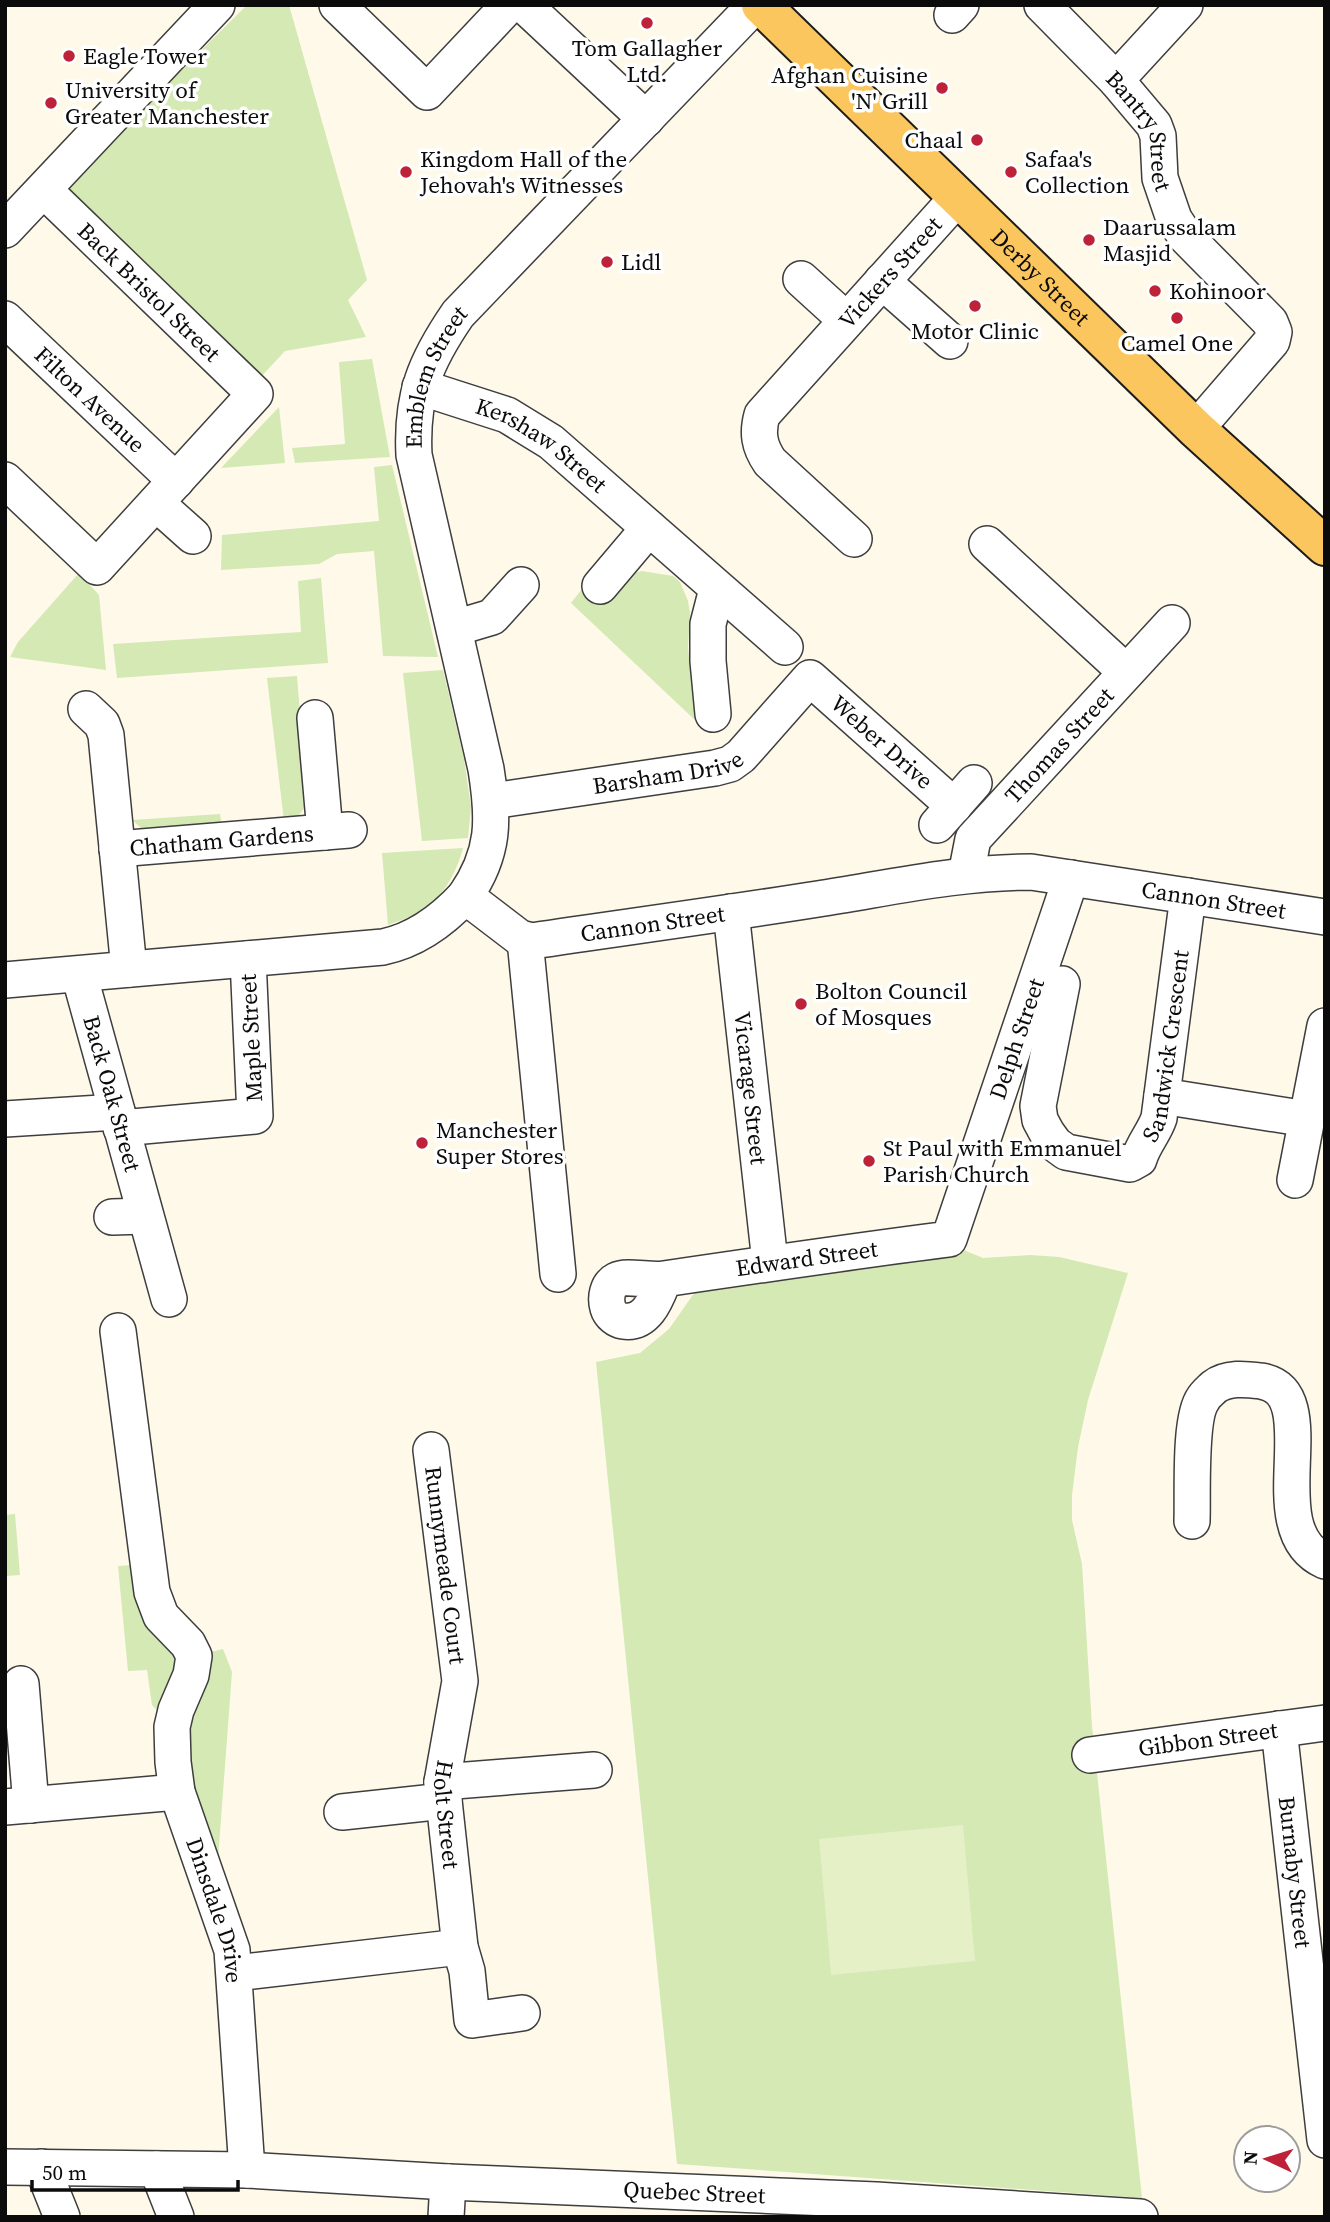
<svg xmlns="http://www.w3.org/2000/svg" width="1330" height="2222" font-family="'Source Serif 4',serif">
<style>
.green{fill:#d4e9b4}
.pitch{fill:#e5f0c6}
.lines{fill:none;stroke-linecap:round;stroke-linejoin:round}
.minor-casing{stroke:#3e3e3e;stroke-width:38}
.major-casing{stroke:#1c1c1c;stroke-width:42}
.minor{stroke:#fff;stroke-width:35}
.major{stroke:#fbc65e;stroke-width:38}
.poi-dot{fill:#bd2238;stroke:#fff;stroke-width:2.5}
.labels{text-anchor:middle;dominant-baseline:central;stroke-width:7;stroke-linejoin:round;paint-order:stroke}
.poi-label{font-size:23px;fill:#0b0b0b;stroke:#fff;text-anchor:start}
.street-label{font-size:23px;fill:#0b0b0b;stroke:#fff}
</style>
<rect width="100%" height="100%" fill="#fff9ea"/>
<!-- green -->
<g class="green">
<polygon points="247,5 289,5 367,280 348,300 366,337 285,351 258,380 69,193 70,180"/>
<polygon points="372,359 390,457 295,463 292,448 345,444 339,362"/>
<polygon points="279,407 285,463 221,468"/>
<polygon points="392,465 438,657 383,656 374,551 337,554 319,564 221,570 222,535 379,521 374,467"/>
<polygon points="642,571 673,576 680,582 688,601 690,613 688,647 696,721 571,603 586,584"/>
<polygon points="79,573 99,595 106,670 10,657 18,642"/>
<polygon points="321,578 328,663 117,678 113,644 301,632 298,581"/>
<polygon points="443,670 464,759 471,807 468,838 422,841 403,673"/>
<polygon points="297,676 307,804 297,818 284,821 267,678"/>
<polygon points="220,814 222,829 149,835 132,820"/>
<path d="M463 848C458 868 446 892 429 906 417 915 401 920 388 925L382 853Z"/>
<polygon points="961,1249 983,1258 1030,1255 1059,1257 1128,1273 1088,1400 1078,1447 1072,1495 1072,1520 1082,1564 1092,1726 1142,2198 677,2164 596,1362 640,1353 669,1329 697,1289"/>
<polygon points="15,1514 20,1575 5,1576 5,1515"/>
<polygon points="147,1564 194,1656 223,1649 232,1672 215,1899 172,1727 152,1705 147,1670 128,1671 118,1566"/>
</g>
<!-- pitch -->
<polygon class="pitch" points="963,1825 975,1961 831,1975 819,1839"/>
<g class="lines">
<defs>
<g id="minor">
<polyline points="337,5 427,92 509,5"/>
<polyline points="524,5 646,119"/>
<path id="s1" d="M1042 5 1116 80 1154 125 1158 136 1160 178 1174 219 1186 237 1270 322 1274 332 1272 341 1196 429"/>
<polyline points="952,15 961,5"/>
<polyline points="1116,80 1185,5"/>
<polyline points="5,230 217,5"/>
<polyline points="801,279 846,320"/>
<polyline points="882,281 950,341"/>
<path id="s2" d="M5 319 176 481"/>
<path id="s3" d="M420 387 507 415 551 442 785 647"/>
<polyline points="5,480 97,567 255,394 44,190"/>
<polyline points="156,503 193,536"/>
<path id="s4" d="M854 539 770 462C759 446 757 433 762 415L958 197"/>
<polyline points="987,544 1126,672"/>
<polyline points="600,586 649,528"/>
<polyline points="455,628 492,617 521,585"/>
<polyline points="86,709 102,724 106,735 129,969"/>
<polyline points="713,714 708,661 708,624 717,589"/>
<polyline points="315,718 325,832"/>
<path id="s5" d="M492 801 715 768 730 764 741 756 810 678 954 806"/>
<polyline points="937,825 974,783"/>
<path id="s6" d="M117 849 349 830"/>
<path id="s7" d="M966 875 973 839 1172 623"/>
<path id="s8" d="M465 896C495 853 494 819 486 769L414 455C411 396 425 362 458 314L755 5"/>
<path id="s9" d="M731 912 770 1262"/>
<polyline points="525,940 558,1274"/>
<path id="s10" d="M79 974 169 1299"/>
<path id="s11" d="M5 980 383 947C416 940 442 921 465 896L520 938 532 941C627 927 723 914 818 899 889 888 959 872 1031 872L1325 917"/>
<path id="s12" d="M1062 984 1038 1106 1040 1120 1047 1133 1055 1144 1066 1152 1130 1164 1139 1159C1143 1144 1154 1133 1159 1118L1188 896"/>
<polyline points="1162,1096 1307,1119"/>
<polyline points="5,1119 117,1112"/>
<polyline points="121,1128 255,1116 248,959"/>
<polyline points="1295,1180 1325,1026"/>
<polyline points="112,1217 145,1216"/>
<path id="s13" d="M664 1279C657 1296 648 1325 623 1321 617 1320 610 1315 608 1308 605 1298 607 1285 617 1280 626 1275 651 1281 664 1279 759 1265 854 1251 949 1239L1071 878"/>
<path id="s14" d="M118 1331 152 1592 161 1616 188 1644 194 1656 191 1675 176 1710 172 1727 173 1762 177 1792 232 1950 247 2170"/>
<path id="s15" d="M431 1450 460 1681 442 1782 460 1947 467 1971 472 2020 522 2013"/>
<path d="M1192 1521C1193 1494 1189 1418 1203 1399 1205 1395 1211 1390 1214 1387 1227 1377 1245 1379 1261 1381 1330 1393 1254 1529 1325 1561"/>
<polyline points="21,1684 31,1805"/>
<path id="s16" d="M1279 1729 1325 2140"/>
<path id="s17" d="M1090 1755 1325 1723"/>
<polyline points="442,1782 594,1770"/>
<polyline points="5,1807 177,1792"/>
<polyline points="342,1812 444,1801"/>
<polyline points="235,1973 460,1947"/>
<path id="s18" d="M5 2167 247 2170 448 2182 876 2200 1140 2217"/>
<polyline points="42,2167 62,2217"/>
<polyline points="157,2169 176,2217"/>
<polyline points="446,2217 448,2182"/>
</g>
<g id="major">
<path id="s19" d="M761 5 1196 429 1325 546"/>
</g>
</defs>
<!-- minor casing -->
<use href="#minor" class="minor-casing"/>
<!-- major casing -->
<use href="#major" class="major-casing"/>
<!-- minor -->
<use href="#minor" class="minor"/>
<!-- major -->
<use href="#major" class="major"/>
</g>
<!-- markers -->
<g class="poi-dot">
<circle cx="647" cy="23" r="7"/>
<circle cx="69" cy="56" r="7"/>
<circle cx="942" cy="88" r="7"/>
<circle cx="51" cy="103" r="7"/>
<circle cx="977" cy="140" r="7"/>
<circle cx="406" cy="172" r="7"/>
<circle cx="1011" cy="172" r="7"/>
<circle cx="1089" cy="240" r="7"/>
<circle cx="607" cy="262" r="7"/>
<circle cx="1155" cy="291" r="7"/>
<circle cx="975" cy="306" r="7"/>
<circle cx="1177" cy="318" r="7"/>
<circle cx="801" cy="1004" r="7"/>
<circle cx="422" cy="1143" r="7"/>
<circle cx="869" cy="1161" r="7"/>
</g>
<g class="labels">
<!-- poi labels -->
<g class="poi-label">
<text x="647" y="48" text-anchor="middle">Tom Gallagher<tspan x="647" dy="26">Ltd.</tspan></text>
<text x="83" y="56">Eagle Tower</text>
<text x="928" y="75" text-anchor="end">Afghan Cuisine<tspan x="928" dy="26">'N' Grill</tspan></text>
<text x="65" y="90">University of<tspan x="65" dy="26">Greater Manchester</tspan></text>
<text x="963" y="140" text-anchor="end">Chaal</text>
<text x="420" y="159">Kingdom Hall of the<tspan x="420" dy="26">Jehovah's Witnesses</tspan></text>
<text x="1025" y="159">Safaa's<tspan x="1025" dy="26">Collection</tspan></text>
<text x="1103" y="227">Daarussalam<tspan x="1103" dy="26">Masjid</tspan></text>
<text x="621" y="262">Lidl</text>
<text x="1169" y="291">Kohinoor</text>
<text x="975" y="331" text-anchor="middle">Motor Clinic</text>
<text x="1177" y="343" text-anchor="middle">Camel One</text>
<text x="815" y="991">Bolton Council<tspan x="815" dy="26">of Mosques</tspan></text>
<text x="436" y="1130">Manchester<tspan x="436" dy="26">Super Stores</tspan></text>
<text x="883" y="1148">St Paul with Emmanuel<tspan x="883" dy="26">Parish Church</tspan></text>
</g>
<!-- street labels -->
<g class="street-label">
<text stroke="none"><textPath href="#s1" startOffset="164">Bantry Street</textPath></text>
<text stroke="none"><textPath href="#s4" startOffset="355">Vickers Street</textPath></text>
<text stroke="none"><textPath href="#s19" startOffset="390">Derby Street</textPath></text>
<text transform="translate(149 292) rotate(44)">Back Bristol Street</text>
<text stroke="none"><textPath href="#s8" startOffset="537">Emblem Street</textPath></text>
<text stroke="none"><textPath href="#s2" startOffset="117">Filton Avenue</textPath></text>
<text stroke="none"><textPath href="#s3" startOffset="136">Kershaw Street</textPath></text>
<text stroke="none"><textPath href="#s5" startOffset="455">Weber Drive</textPath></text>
<text stroke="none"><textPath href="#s7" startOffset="164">Thomas Street</textPath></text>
<text stroke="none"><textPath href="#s5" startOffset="178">Barsham Drive</textPath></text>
<text stroke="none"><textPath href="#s6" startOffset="105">Chatham Gardens</textPath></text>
<text stroke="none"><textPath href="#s11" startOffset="1248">Cannon Street</textPath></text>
<text stroke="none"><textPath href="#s11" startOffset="681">Cannon Street</textPath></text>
<text transform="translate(251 1038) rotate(-93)">Maple Street</text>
<text stroke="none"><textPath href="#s13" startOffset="663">Delph Street</textPath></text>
<text stroke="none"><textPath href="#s12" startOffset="374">Sandwick Crescent</textPath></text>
<text stroke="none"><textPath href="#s9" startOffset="177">Vicarage Street</textPath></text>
<text stroke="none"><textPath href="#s10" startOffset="124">Back Oak Street</textPath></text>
<text stroke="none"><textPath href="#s13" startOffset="308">Edward Street</textPath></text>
<text stroke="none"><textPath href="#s15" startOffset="116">Runnymeade Court</textPath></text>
<text stroke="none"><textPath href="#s17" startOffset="119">Gibbon Street</textPath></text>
<text stroke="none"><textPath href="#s15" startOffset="368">Holt Street</textPath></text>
<text stroke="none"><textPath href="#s16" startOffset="144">Burnaby Street</textPath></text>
<text stroke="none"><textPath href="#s14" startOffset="606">Dinsdale Drive</textPath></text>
<text stroke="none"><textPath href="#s18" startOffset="690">Quebec Street</textPath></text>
</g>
</g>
<!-- border -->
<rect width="1330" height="2222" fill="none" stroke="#0b0b0b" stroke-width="14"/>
<!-- north arrow -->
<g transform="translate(1267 2159) rotate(274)"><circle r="33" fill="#ffffff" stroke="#9d9d9d" stroke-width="2"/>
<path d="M0-5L12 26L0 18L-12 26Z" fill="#bd2238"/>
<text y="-10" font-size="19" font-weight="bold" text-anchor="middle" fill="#0b0b0b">N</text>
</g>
<!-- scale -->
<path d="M32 2180v10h206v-10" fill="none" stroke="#0b0b0b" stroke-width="3.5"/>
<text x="42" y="2180" font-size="21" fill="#0b0b0b" stroke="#ffffff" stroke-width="5" paint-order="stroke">50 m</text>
</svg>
